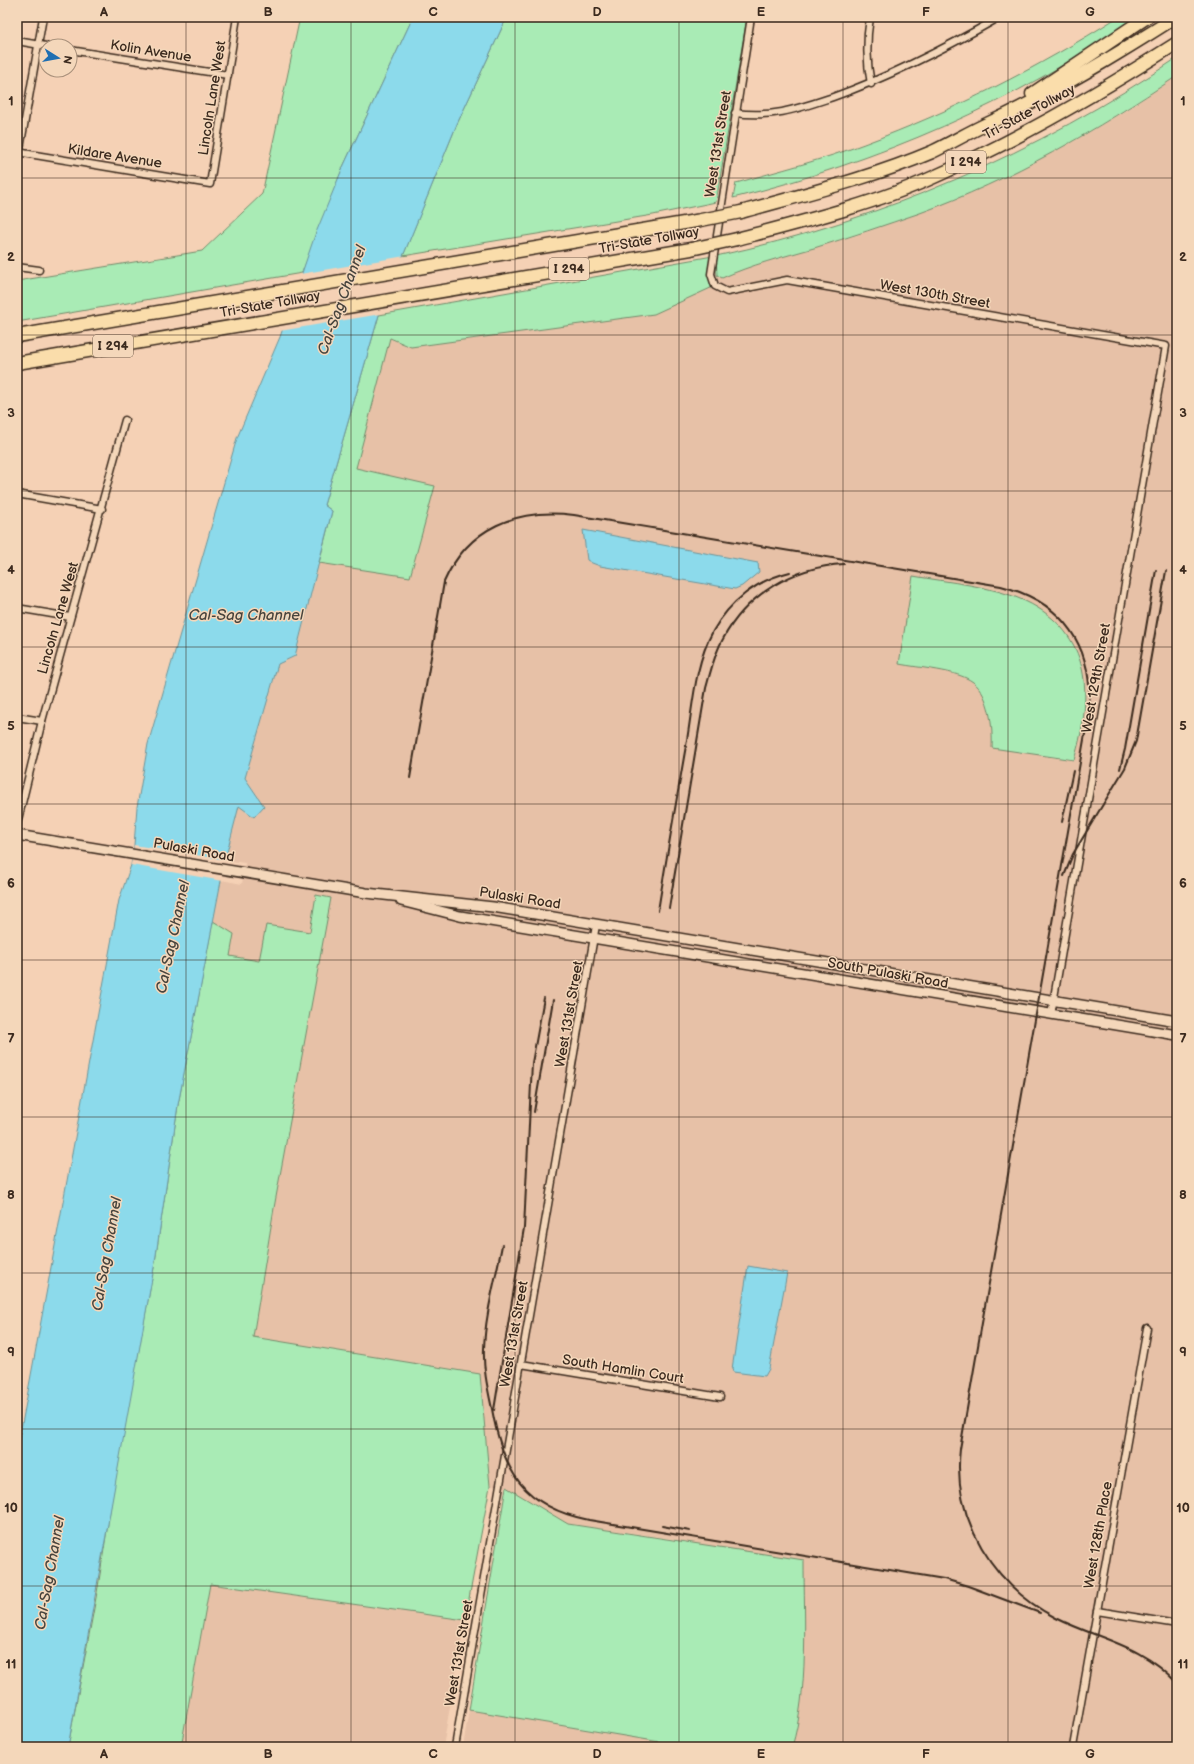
<svg xmlns="http://www.w3.org/2000/svg" width="1194" height="1764" font-family="'Balsamiq Sans',sans-serif">
<style>
.built{fill:#e7c1a7}
.green{fill:#a9ebb5;stroke:#728a6a}
.water{fill:#8cdaeb;stroke:#6c9499}
.pier{fill:#f5d1b5}
.lines{fill:none;stroke-linecap:round;stroke-linejoin:round}
.street-casing{stroke:#3b2a1e;stroke-width:9}
.secondary-casing{stroke:#3b2a1e;stroke-width:12}
.highway-casing{stroke:#3b2a1e;stroke-width:15}
.street{stroke:#f4d7ba;stroke-width:6}
.secondary{stroke:#f4d7ba;stroke-width:9}
.highway{stroke:#faddab;stroke-width:12}
.rail{stroke:#3b2a1e;stroke-width:2}
.highway-bridge-casing{stroke:#3b2a1e;stroke-width:15;stroke-linecap:butt}
.highway-bridge{stroke:#faddab;stroke-width:12}
.grid{fill:none;stroke:#3b2a1e;stroke-width:1;stroke-opacity:0.55}
.labels{text-anchor:middle;dominant-baseline:central;stroke-width:3;stroke-linejoin:round;paint-order:stroke}
.shield{fill:#f4d7ba;stroke:#725e4d;stroke-width:1}
.shield-label{font-size:13px;font-weight:bold;fill:#3b2a1e}
.street-label{font-size:14px;fill:#3b2a1e;stroke:#f4d7ba}
.water-label{font-size:15px;font-style:italic;fill:#47443d;stroke:#f4d7ba}
.neatline{fill:none;stroke:#3b2a1e;stroke-width:1.5}
.grid-label{font-size:13px;text-anchor:middle;font-weight:bold;fill:#3b2a1e}
</style>
<rect width="100%" height="100%" fill="#f5d1b5"/>
<filter id="ink" filterUnits="userSpaceOnUse"><feTurbulence type="fractalNoise" baseFrequency=".025" numOctaves="2"/><feDisplacementMap in="SourceGraphic" scale="8" xChannelSelector="R" yChannelSelector="G"/><feConvolveMatrix kernelMatrix="1 2 1 2 8 2 1 2 1" color-interpolation-filters="sRGB"/></filter>
<g filter="url(#ink)">
<!-- built -->
<g class="built">
<polygon points="1177,76 1177,1747 792,1747 799,1715 804,1624 675,1539 568,1524 506,1487 490,1486 480,1374 253,1337 274,1208 316,895 310,932 260,961 230,956 213,921 221,880 242,884 245,863 225,860 239,805 264,806 245,778 278,663 295,656 332,511 374,332 411,347 654,314 711,274 716,256 722,278 745,268 858,235 958,198 1074,141 1130,108"/>
<polygon points="210,1584 465,1620 443,1747 181,1747"/>
<polygon points="469,1710 690,1747 463,1747"/>
</g>
<!-- green -->
<g class="green">
<polygon points="300,17 413,17 343,167 302,273 17,322 17,281 202,251 262,194"/>
<polygon points="507,17 747,17 716,202 653,215 403,256 457,124"/>
<path d="M1118 17H1137C1016 103 877 162 733 198L736 183C778 171 822 160 864 144 953 111 1038 68 1118 17Z"/>
<path d="M1177 58V76C1097 130 1011 180 920 213 885 225 850 237 814 248 782 257 751 265 722 278L717 275 716 256C881 221 1038 152 1177 58Z"/>
<polygon points="713,256 715,286 654,314 411,347 390,338 356,468 435,486 410,577 319,563 332,511 324,505 379,315"/>
<path d="M913 576C947 582 994 586 1025 601 1093 633 1093 697 1074 760L992 748C993 728 990 695 973 682 957 670 919 668 899 664Z"/>
<polygon points="316,895 331,898 274,1208 253,1337 480,1374 490,1486 465,1620 210,1584 181,1747 68,1747 98,1587 115,1479 155,1262 178,1105 213,921 234,934 230,956 259,961 266,925 310,932"/>
<path d="M506 1487 568 1524 804 1560C804 1619 809 1690 792 1747H690L469 1710Z"/>
</g>
<!-- water -->
<g class="water">
<polygon points="413,17 507,17 457,124 379,315 324,505 332,511 295,656 278,664 245,778 264,806 254,817 239,806 225,860 178,1105 155,1262 68,1747 17,1747 17,1451 119,900 131,865 134,845 137,807 148,744 237,438 280,337 315,235 343,167"/>
<polygon points="583,530 758,563 759,572 742,586 735,589 600,566 592,563 587,560"/>
<polygon points="748,1266 787,1273 769,1369 765,1376 733,1372 732,1369"/>
</g>
<!-- pier -->
<g class="pier">
<polygon points="405,256 381,314 280,331 300,274"/>
<polygon points="134,845 227,860 223,881 131,865"/>
</g>
<g class="lines">
<defs>
<g id="street">
<polyline points="751,17 711,274 715,286 727,292 787,280 1166,346 1051,1015"/>
<path d="M870 17C866 41 866 60 871 84"/>
<polyline points="17,41 46,46"/>
<polyline points="70,50 228,75"/>
<path d="M735 113C773 118 797 109 833 97 892 76 946 48 1000 17"/>
<polyline points="17,152 210,184 237,17"/>
<polyline points="17,166 43,17"/>
<polyline points="17,267 39,270"/>
<polyline points="17,494 102,509"/>
<polyline points="17,608 70,617"/>
<polyline points="17,717 42,721"/>
<polyline points="17,824 42,721 125,420"/>
<polyline points="521,1364 720,1397"/>
<polyline points="1097,1611 1177,1624"/>
<polyline points="455,1747 596,925"/>
<polyline points="1073,1747 1147,1328"/>
</g>
<g id="secondary">
<polyline points="17,835 366,893 493,907 1177,1021"/>
<polyline points="401,901 460,916 1177,1035"/>
</g>
<g id="highway">
<polyline points="1032,94 1147,17"/>
<path d="M741 212C805 194 871 178 932 152 951 143 969 132 989 123 1054 93 1115 56 1176 17"/>
<path d="M737 239C802 222 875 204 936 176 1020 139 1100 92 1177 43"/>
<polyline points="17,336 696,221"/>
<polyline points="17,363 691,249"/>
</g>
</defs>
<!-- street casing -->
<use href="#street" class="street-casing"/>
<!-- secondary casing -->
<use href="#secondary" class="secondary-casing"/>
<!-- highway casing -->
<use href="#highway" class="highway-casing"/>
<!-- street -->
<use href="#street" class="street"/>
<!-- secondary -->
<use href="#secondary" class="secondary"/>
<!-- highway -->
<use href="#highway" class="highway"/>
<!-- rail -->
<g class="rail">
<polyline points="1120,769 1125,749 1156,570"/>
<path d="M410 778 444 582C468 527 517 508 574 515L1001 586C1063 602 1094 646 1089 711L960 1449C952 1519 994 1586 1056 1618 1100 1640 1141 1644 1177 1683"/>
<polyline points="1062,822 1073,771"/>
<polyline points="1064,876 1073,854 1125,768 1136,741 1166,571"/>
<path d="M669 908 706 688C711 671 714 654 723 639 747 594 793 567 844 564"/>
<path d="M658 911C667 854 677 797 687 740 693 704 695 664 713 631 730 601 757 580 790 572"/>
<polyline points="534,1112 553,1000"/>
<path d="M502 1245C496 1278 485 1315 484 1349 483 1369 488 1390 492 1409 503 1471 523 1507 589 1520L944 1579 968 1586 1040 1613"/>
<polyline points="494,1410 524,1228 532,1063 544,998"/>
<polyline points="662,1526 690,1531"/>
</g>
<defs>
<g id="highway-bridge">
<polyline points="696,221 741,212"/>
<polyline points="691,249 737,239"/>
</g>
</defs>
<!-- highway-bridge casing -->
<use href="#highway-bridge" class="highway-bridge-casing"/>
<!-- highway-bridge -->
<use href="#highway-bridge" class="highway-bridge"/>
</g>
</g>
<!-- grid -->
<path class="grid" d="M186 17V1747M351 17V1747M515 17V1747M679 17V1747M843 17V1747M1008 17V1747M17 178H1177M17 335H1177M17 491H1177M17 647H1177M17 804H1177M17 960H1177M17 1117H1177M17 1273H1177M17 1429H1177M17 1586H1177"/>
<g class="labels">
<!-- shield labels -->
<g class="shield">
<rect x="946" y="151" width="40" height="22" rx="3"/>
<rect x="549" y="258" width="40" height="22" rx="3"/>
<rect x="93" y="335" width="40" height="22" rx="3"/>
</g>
<g class="shield-label">
<text x="966" y="162">I 294</text>
<text x="569" y="269">I 294</text>
<text x="113" y="346">I 294</text>
</g>
<!-- street labels -->
<g class="street-label">
<text transform="translate(151 51) rotate(9)">Kolin Avenue</text>
<text transform="translate(212 98) rotate(-81)">Lincoln Lane West</text>
<text transform="translate(1029 112) rotate(-28)">Tri-State Tollway</text>
<text transform="translate(718 144) rotate(-81)">West 131st Street</text>
<text transform="translate(115 156) rotate(9)">Kildare Avenue</text>
<text transform="translate(649 240) rotate(-10)">Tri-State Tollway</text>
<text transform="translate(935 294) rotate(10)">West 130th Street</text>
<text transform="translate(270 304) rotate(-10)">Tri-State Tollway</text>
<text transform="translate(58 618) rotate(-74)">Lincoln Lane West</text>
<text transform="translate(1096 678) rotate(-80)">West 129th Street</text>
<text transform="translate(194 850) rotate(10)">Pulaski Road</text>
<text transform="translate(520 898) rotate(9)">Pulaski Road</text>
<text transform="translate(888 973) rotate(10)">South Pulaski Road</text>
<text transform="translate(569 1014) rotate(-80)">West 131st Street</text>
<text transform="translate(514 1334) rotate(-80)">West 131st Street</text>
<text transform="translate(623 1369) rotate(9)">South Hamlin Court</text>
<text transform="translate(1098 1535) rotate(-80)">West 128th Place</text>
<text transform="translate(459 1653) rotate(-80)">West 131st Street</text>
</g>
<!-- water labels -->
<g class="water-label">
<text transform="translate(342 300) rotate(-70)">Cal-Sag Channel</text>
<text x="246" y="615">Cal-Sag Channel</text>
<text transform="translate(173 937) rotate(-78)">Cal-Sag Channel</text>
<text transform="translate(107 1254) rotate(-80)">Cal-Sag Channel</text>
<text transform="translate(50 1573) rotate(-80)">Cal-Sag Channel</text>
</g>
</g>
<!-- margin -->
<rect width="1194" height="1764" fill="none" stroke="#f4d7ba" stroke-width="44"/>
<!-- north arrow -->
<g transform="translate(58 58) rotate(101)"><circle r="19" fill="#f4d7ba" stroke="#aa927c"/>
<path d="M0-3L7 15L0 10L-7 15Z" fill="#1f6fb2"/>
<text y="-6" font-size="11" font-weight="bold" text-anchor="middle" fill="#3b2a1e">N</text>
</g>
<rect x="22" y="22" width="1150" height="1720" class="neatline"/>
<g class="grid-label">
<text x="104" y="16">A</text>
<text x="268" y="16">B</text>
<text x="433" y="16">C</text>
<text x="597" y="16">D</text>
<text x="761" y="16">E</text>
<text x="926" y="16">F</text>
<text x="1090" y="16">G</text>
<text x="11" y="105">1</text>
<text x="1183" y="105">1</text>
<text x="11" y="261">2</text>
<text x="1183" y="261">2</text>
<text x="11" y="417">3</text>
<text x="1183" y="417">3</text>
<text x="11" y="574">4</text>
<text x="1183" y="574">4</text>
<text x="11" y="730">5</text>
<text x="1183" y="730">5</text>
<text x="11" y="887">6</text>
<text x="1183" y="887">6</text>
<text x="11" y="1043">7</text>
<text x="1183" y="1043">7</text>
<text x="11" y="1199">8</text>
<text x="1183" y="1199">8</text>
<text x="11" y="1356">9</text>
<text x="1183" y="1356">9</text>
<text x="11" y="1512">10</text>
<text x="1183" y="1512">10</text>
<text x="11" y="1668">11</text>
<text x="1183" y="1668">11</text>
<text x="104" y="1758">A</text>
<text x="268" y="1758">B</text>
<text x="433" y="1758">C</text>
<text x="597" y="1758">D</text>
<text x="761" y="1758">E</text>
<text x="926" y="1758">F</text>
<text x="1090" y="1758">G</text>
</g>
</svg>
